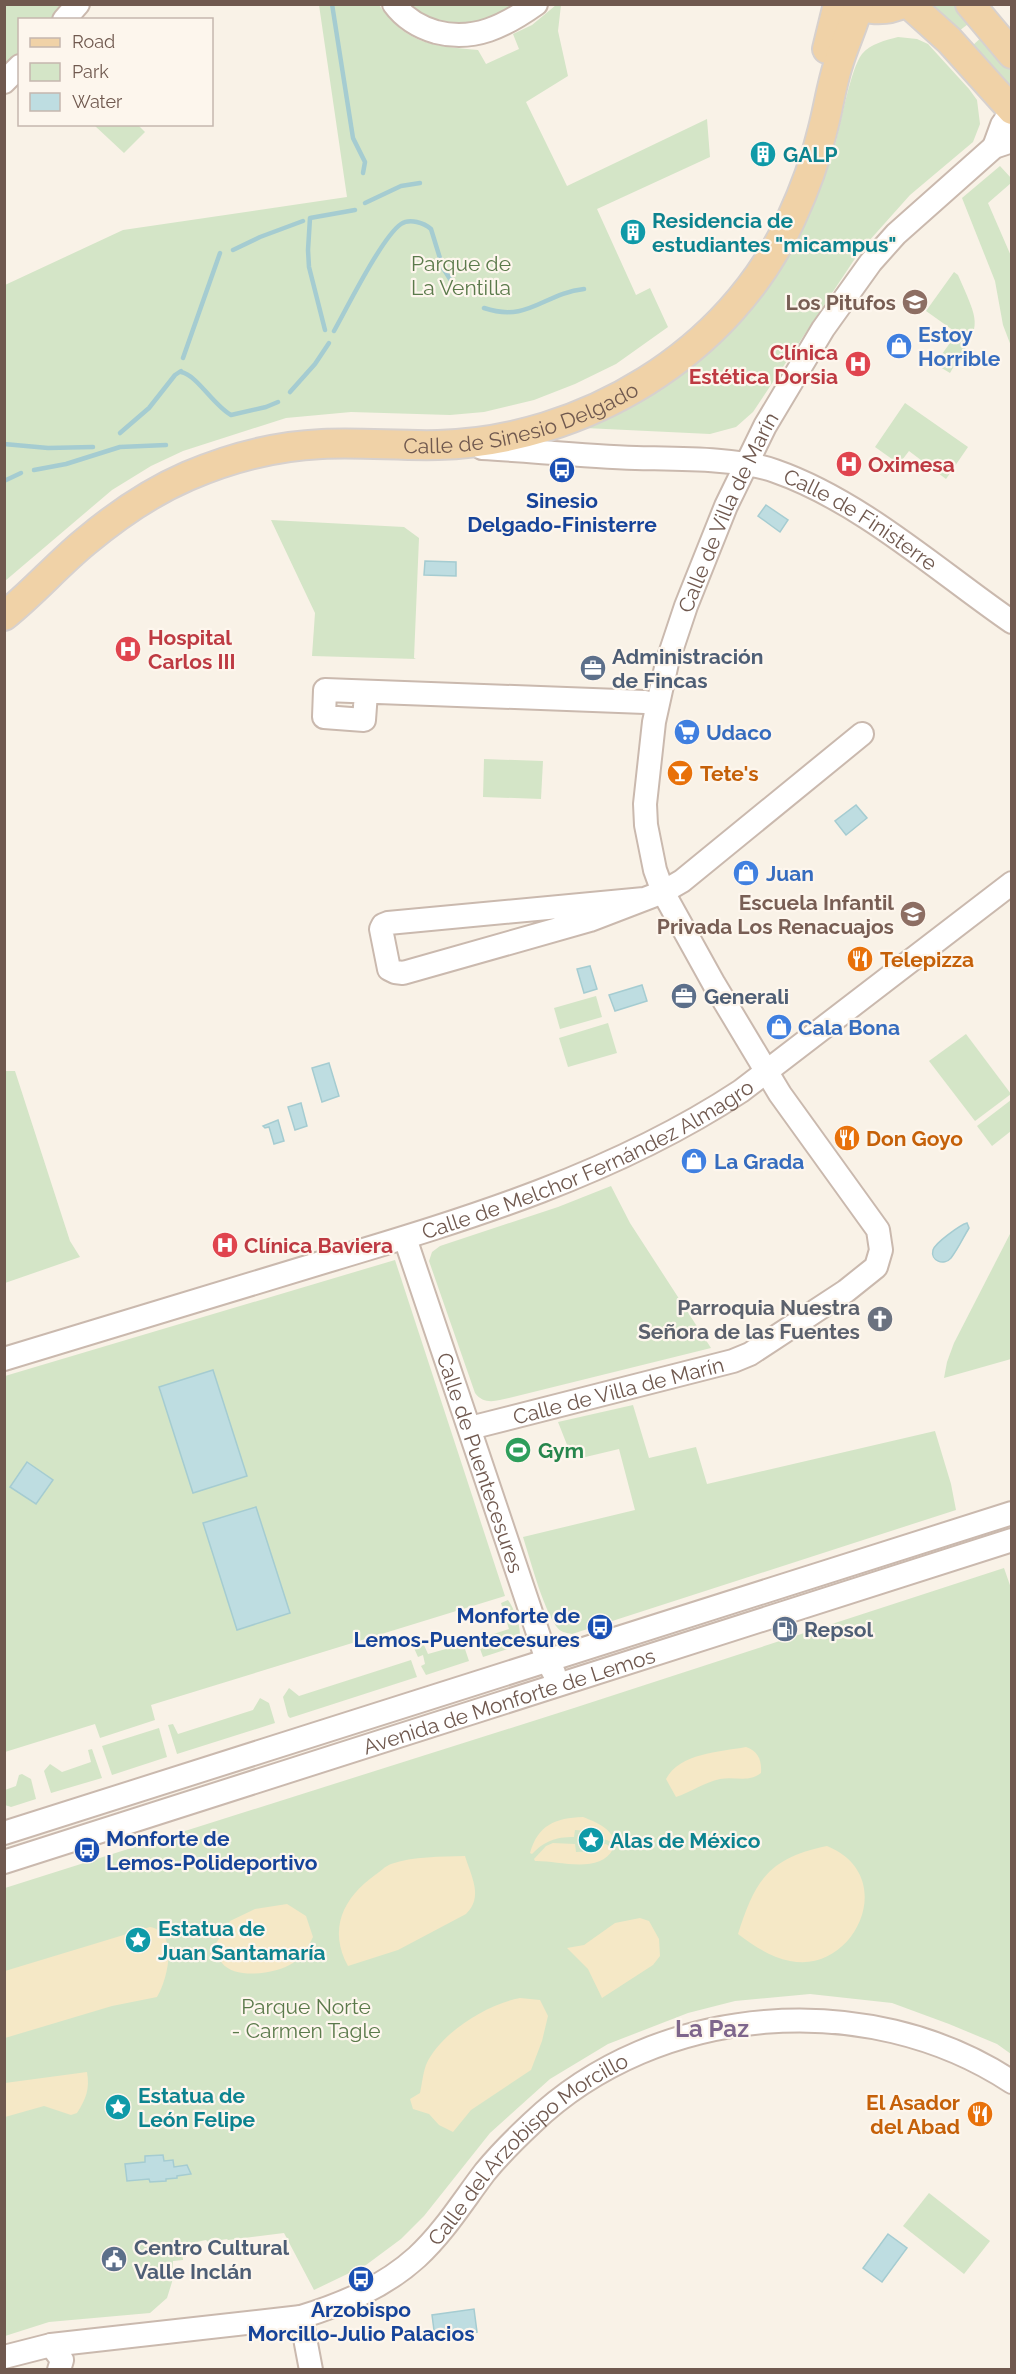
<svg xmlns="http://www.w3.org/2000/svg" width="1016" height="2374" font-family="Raleway,sans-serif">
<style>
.green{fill:#d4e5c7}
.sand{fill:#f5e8c6}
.water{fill:#bedde1;stroke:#a5ccd1;stroke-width:1.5}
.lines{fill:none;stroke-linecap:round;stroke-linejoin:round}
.stream{stroke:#a5ccd1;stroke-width:4.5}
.minor-casing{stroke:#cab9ae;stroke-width:26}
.major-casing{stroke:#d7d1ce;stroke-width:32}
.minor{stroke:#fff;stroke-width:22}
.major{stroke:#f0d2a7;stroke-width:28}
.labels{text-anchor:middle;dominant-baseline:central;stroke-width:4.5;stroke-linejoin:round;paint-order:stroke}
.culture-label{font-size:21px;font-weight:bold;fill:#0d838f;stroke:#fdf6ed;text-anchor:start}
.park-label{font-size:21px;fill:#5b7a4b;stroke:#fdf6ed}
.education-label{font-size:21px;font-weight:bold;fill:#785e54;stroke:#fdf6ed;text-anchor:end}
.shop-label{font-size:21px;font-weight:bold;fill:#366cbe;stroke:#fdf6ed;text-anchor:start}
.health-label{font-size:21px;font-weight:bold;fill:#be3a42;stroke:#fdf6ed;text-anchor:start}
.street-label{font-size:21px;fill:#70594f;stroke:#fdf6ed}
.transit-label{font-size:21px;font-weight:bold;fill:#164399;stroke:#fdf6ed}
.service-label{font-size:21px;font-weight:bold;fill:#4e5e75;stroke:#fdf6ed;text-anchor:start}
.food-label{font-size:21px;font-weight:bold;fill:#c56008;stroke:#fdf6ed;text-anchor:start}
.worship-label{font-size:21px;font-weight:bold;fill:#5b616d;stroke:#fdf6ed;text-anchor:end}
.leisure-label{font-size:21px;font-weight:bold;fill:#27864d;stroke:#fdf6ed;text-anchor:start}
.quarter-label{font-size:24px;font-weight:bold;fill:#7e668c;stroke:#fdf6ed}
</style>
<rect width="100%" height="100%" fill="#f9f2e7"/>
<!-- green -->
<g class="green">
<polygon points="5,5 65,5 50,19 20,20 19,52 5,68"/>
<path d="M319 5H379C406 44 433 46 478 50L486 64 519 49 513 34 532 25 556 5H561L558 31 568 76 526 102 567 186 707 119 710 157 597 209 636 295 650 288 668 327 616 364 575 384 534 400 484 412 450 415 351 412 286 418 183 451 151 466 112 490 5 581V285L123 230 347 197Z"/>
<polygon points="407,5 521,5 480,25 437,25"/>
<polygon points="933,5 958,5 972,21 959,31"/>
<polygon points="984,35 1011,68 1011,90 972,46"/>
<path d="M898 37 917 39 928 44 969 89 977 100 980 124 973 142 910 195 860 251 753 412 736 427 710 434 585 428C664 393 734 340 782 266 806 228 824 184 836 141 841 122 851 68 862 54 870 44 886 40 898 37Z"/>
<polygon points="94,125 138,125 145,132 124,153"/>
<polygon points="1000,166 1011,178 1011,183 988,203 1011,256 1011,346 1003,325 995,281 962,198"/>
<path d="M954 272 958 275C982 329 981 324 950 373L935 364 957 333 926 311Z"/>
<polygon points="905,403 968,447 946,479 909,451 899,464 875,447"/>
<polygon points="271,520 404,527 419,538 414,658 416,659 312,656 315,613"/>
<polygon points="484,759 543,761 541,799 483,797"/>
<polygon points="596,996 602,1017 560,1029 554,1008"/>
<polygon points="608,1023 617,1053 568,1067 559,1038"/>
<polygon points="966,1034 1011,1094 975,1121 929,1061"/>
<polygon points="5,1071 15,1071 70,1241 80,1257 5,1283"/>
<polygon points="1011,1100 1011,1131 992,1146 977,1126"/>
<path d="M611 1186 630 1223 711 1348 509 1398C496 1401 484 1405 475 1393L429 1261 432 1252 440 1246 558 1207Z"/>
<polygon points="1011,1232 1011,1359 944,1378 947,1362 954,1343"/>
<polygon points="395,1260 505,1596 151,1705 155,1720 100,1738 95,1724 5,1752 5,1376"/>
<path d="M633 1405 649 1458 696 1447 707 1484 935 1431 951 1484 956 1510 572 1634C566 1633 560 1632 556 1626 542 1605 531 1562 523 1537L635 1510 619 1449 573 1460 558 1422Z"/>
<polygon points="1004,1568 1012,1591 1011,2054 997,2044 949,2024 892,2003 810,1994 735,2001 688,2013 608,2044 550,2079 490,2133 424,2216 401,2239 366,2265 314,2290 284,2233 228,2240 227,2239 208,2242 206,2240 187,2244 186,2243 182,2245 183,2260 173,2261 172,2282 167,2298 150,2313 49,2322 5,2336 5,1888 574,1708"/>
<path d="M508 1600C515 1610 525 1634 517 1646L483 1657 479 1646 481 1638 509 1629 501 1603Z"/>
<polygon points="424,1645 428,1654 460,1645 465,1649 469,1661 426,1675 421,1666 425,1664 423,1655 418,1657 414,1648"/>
<polygon points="411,1660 417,1677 290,1718 288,1716 283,1697 289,1688 299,1696"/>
<polygon points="260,1698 269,1703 275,1723 177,1754 168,1725 173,1724 178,1734 253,1710"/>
<polygon points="159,1728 167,1757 112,1775 102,1746"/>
<polygon points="92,1749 102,1778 51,1793 44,1771 50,1764 62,1772 91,1762 88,1750"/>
<polygon points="22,1774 31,1779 36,1799 11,1807 5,1805 5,1790 16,1786 19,1775"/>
<polygon points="929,2193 990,2241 964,2274 903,2226"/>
</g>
<!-- sand -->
<g class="sand">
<path d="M746 1747C758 1751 762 1760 761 1773 749 1783 735 1776 720 1779 705 1782 691 1792 676 1797L666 1779C680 1753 719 1752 746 1747Z"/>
<path d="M583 1817C598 1823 609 1827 616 1843L614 1844 607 1840 599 1839V1832L575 1830 574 1837C555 1837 545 1841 532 1854L530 1853C538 1825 555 1818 583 1817Z"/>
<path d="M553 1843 575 1844 576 1852 598 1851 599 1844H606L613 1849C600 1875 556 1860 535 1861L534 1859 546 1846Z"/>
<path d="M827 1846C901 1876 854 1975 790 1961 770 1957 754 1946 738 1934 755 1881 768 1858 827 1846Z"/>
<path d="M465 1856C471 1876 484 1897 466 1914L398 1950 348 1966C328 1929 343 1898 375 1875 380 1872 385 1866 391 1864 413 1856 441 1857 465 1856Z"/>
<path d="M287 1904 306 1916 313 1937C308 1947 303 1957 293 1963 277 1974 235 1980 222 1963 218 1959 217 1950 215 1945L230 1921 255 1909Z"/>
<polygon points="640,1918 649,1921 659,1939 660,1956 653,1965 602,1998 588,1969 567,1948 584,1945 615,1923"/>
<path d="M150 1927C179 1932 168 1978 157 1997L112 2006 5 2038V1971Z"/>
<path d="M520 1998 540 2000 548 2016 542 2041 531 2070 471 2110 453 2132 439 2125 429 2114 413 2109 410 2099 420 2093C422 2084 423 2073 426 2065 440 2033 487 2004 520 1998Z"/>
<path d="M87 2072C90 2089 86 2099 77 2113L71 2115 44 2106 5 2117V2083Z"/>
</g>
<!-- water -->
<g class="water">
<polygon points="766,505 788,520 780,532 758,516"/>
<polygon points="425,561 456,562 456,576 424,575"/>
<polygon points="856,805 867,818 846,835 835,821"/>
<polygon points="590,966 597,989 584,993 577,969"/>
<polygon points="642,985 647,1001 615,1011 609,995"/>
<polygon points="329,1063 339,1096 322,1102 312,1068"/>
<polygon points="301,1103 307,1126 295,1130 288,1107"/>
<polygon points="278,1120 284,1141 274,1144 269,1127 265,1128 263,1126"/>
<path d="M967 1223 969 1228C963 1238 958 1249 951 1258 944 1266 930 1261 933 1250 935 1243 960 1225 967 1223Z"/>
<polygon points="213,1370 247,1476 193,1493 159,1387"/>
<polygon points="27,1462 53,1480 36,1504 10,1487"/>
<polygon points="256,1507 290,1613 237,1630 203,1523"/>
<polygon points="163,2155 164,2161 173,2160 174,2167 187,2165 191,2174 177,2176 177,2178 166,2179 166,2181 150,2182 149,2179 127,2181 125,2164 145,2162 145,2156"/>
<polygon points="888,2234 907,2248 882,2282 863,2268"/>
<polygon points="474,2309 477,2332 435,2338 432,2315"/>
</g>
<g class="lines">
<!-- stream -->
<g class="stream">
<polyline points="332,4 353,138 365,162 363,173"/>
<polyline points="365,203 401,186 420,183"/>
<polyline points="233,250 260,237 303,221"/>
<path d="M484 308C529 323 544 293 584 289"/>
<polyline points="325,330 309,267 308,250 310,218 355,210"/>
<path d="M334 331C347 308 382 237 401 224 410 218 424 223 431 229L443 268 450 279"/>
<polyline points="183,358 220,253"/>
<path d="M181 372C197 375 213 405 231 415L266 407 278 402"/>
<polyline points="290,392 315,364 329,343"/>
<polyline points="120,433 149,408 175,375 181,371"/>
<polyline points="4,444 48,448 93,447"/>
<polyline points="34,470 66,464 120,447 166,445"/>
<polyline points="4,481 21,473"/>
</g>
<defs>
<g id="minor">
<path d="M394 4C405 19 419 27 436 32 474 42 505 26 536 4"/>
<polyline points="64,20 78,4"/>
<polyline points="4,82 20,66"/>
<polyline points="994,147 1002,125 1012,111"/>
<path id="s1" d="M482 448C533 451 584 456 636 458 676 459 739 458 775 471 861 501 938 571 1012 622"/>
<polyline points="366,693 364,720 324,717 325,690 645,702 656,705"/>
<polyline points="644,899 388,923 383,925 381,929 389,969 395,972 403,973 590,920 663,892 682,881 862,734"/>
<path id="s2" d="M405 1238 547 1660 554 1673"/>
<path id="s3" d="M4 1359C112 1326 219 1294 327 1261 471 1218 615 1174 741 1091L1012 883"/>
<path id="s4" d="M470 1428 733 1361 750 1354 846 1291 876 1267 881 1250 878 1230 780 1094 714 984 663 892 655 870 646 825 645 804 654 722 667 663 686 606 726 506 765 426 823 329 871 262 896 234 994 147 1012 141"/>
<polyline points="4,1833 1012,1513"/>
<path id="s5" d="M4 1862 1012 1540"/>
<polyline points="301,2317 311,2370"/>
<polyline points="51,2345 62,2360 59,2370"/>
<path id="s6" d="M4 2357 51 2345 301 2317C343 2304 384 2287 417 2257 444 2232 463 2201 485 2172 499 2155 516 2138 532 2123 657 2003 868 1987 1012 2082"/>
</g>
<g id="major">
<path d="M846 4C866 9 884 13 902 4"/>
<polyline points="909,4 949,40 1012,110"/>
<polyline points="970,4 1012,54"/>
<polyline points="827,49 838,4"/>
<path id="s7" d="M4 616C33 593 57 565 85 542 116 516 151 492 188 476 230 458 276 446 322 444 361 442 399 446 438 445 583 441 730 354 791 219 804 191 815 162 822 132 828 110 831 87 838 65 844 44 854 25 859 4"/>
</g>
</defs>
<!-- minor casing -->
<use href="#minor" class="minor-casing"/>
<!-- major casing -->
<use href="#major" class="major-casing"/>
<!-- minor -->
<use href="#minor" class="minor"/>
<!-- major -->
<use href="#major" class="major"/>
</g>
<!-- icons -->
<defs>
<symbol id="building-disc" viewBox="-11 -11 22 22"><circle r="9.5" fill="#0f9aa8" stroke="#fdf6ed"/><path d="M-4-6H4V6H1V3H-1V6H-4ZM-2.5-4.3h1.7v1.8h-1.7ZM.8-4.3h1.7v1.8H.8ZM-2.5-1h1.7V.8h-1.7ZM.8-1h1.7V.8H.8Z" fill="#fff"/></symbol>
<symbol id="school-disc" viewBox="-11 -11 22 22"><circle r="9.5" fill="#8d6e63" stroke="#fdf6ed"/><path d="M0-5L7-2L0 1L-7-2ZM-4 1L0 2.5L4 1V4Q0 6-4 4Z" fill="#fff"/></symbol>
<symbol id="shop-disc" viewBox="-11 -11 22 22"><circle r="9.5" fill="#3f7fe0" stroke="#fdf6ed"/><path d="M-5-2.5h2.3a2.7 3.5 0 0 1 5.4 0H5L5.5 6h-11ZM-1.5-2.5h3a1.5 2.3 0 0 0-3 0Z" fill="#fff"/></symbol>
<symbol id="hospital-disc" viewBox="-11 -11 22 22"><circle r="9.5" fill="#e0444e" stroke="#fdf6ed"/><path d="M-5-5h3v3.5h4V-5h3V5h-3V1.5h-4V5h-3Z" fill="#fff"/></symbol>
<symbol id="bus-disc" viewBox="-11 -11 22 22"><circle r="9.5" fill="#1a4fb4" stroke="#fdf6ed"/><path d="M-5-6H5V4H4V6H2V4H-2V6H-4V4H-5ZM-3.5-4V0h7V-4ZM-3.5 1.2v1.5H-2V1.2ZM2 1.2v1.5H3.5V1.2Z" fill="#fff"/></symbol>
<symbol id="office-disc" viewBox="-11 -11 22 22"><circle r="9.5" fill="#5c6f8a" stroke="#fdf6ed"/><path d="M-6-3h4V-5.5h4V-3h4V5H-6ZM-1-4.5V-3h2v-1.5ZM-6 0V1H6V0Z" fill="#fff"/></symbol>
<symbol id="supermarket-disc" viewBox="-11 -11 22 22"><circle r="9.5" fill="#3f7fe0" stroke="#fdf6ed"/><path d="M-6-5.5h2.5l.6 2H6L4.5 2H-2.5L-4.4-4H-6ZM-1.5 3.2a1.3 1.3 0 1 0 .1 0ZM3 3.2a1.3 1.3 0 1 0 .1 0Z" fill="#fff"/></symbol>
<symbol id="bar-disc" viewBox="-11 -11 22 22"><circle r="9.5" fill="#e8710a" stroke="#fdf6ed"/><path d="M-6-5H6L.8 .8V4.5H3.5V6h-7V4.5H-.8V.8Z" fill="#fff"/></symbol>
<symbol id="restaurant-disc" viewBox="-11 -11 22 22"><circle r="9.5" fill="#e8710a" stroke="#fdf6ed"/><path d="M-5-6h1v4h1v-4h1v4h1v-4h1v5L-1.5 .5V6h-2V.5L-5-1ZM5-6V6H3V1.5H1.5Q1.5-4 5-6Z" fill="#fff"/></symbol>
<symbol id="church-disc" viewBox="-11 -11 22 22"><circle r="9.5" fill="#6b7280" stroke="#fdf6ed"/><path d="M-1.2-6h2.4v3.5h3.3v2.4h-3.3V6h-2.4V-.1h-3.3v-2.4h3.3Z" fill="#fff"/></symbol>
<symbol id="stadium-disc" viewBox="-11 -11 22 22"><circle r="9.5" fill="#2e9e5b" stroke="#fdf6ed"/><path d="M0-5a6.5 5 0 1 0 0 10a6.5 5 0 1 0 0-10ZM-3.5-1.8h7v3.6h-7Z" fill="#fff"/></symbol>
<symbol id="fuel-disc" viewBox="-11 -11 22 22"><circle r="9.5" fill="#5c6f8a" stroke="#fdf6ed"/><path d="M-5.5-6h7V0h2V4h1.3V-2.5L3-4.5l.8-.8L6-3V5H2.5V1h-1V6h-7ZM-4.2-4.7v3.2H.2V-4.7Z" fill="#fff"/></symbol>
<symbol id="sight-disc" viewBox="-11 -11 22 22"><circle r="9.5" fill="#0f9aa8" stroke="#fdf6ed"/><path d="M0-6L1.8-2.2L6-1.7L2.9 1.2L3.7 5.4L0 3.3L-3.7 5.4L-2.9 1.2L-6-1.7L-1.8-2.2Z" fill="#fff"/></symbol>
<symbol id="civic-disc" viewBox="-11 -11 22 22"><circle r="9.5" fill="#5c6f8a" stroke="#fdf6ed"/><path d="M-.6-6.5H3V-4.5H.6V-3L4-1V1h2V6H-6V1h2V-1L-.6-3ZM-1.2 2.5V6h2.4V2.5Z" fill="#fff"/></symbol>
</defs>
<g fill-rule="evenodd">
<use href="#building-disc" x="748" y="139" width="30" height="30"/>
<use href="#building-disc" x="618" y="217" width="30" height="30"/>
<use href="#school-disc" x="900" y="287" width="30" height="30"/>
<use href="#shop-disc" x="884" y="331" width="30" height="30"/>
<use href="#hospital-disc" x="843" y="349" width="30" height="30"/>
<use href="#hospital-disc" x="834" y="449" width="30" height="30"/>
<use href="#bus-disc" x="547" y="455" width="30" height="30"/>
<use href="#hospital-disc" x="113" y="634" width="30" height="30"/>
<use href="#office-disc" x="578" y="653" width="30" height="30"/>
<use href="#supermarket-disc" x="672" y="717" width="30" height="30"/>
<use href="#bar-disc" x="665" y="758" width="30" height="30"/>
<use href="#shop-disc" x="731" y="858" width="30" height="30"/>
<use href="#school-disc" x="898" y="899" width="30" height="30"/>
<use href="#restaurant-disc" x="845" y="944" width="30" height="30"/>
<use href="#office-disc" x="669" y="981" width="30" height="30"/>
<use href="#shop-disc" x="764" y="1012" width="30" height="30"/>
<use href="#restaurant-disc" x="832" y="1123" width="30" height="30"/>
<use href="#shop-disc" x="679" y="1146" width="30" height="30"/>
<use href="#hospital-disc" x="210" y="1230" width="30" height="30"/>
<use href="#church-disc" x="865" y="1304" width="30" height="30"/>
<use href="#stadium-disc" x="503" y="1435" width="30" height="30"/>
<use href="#bus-disc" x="585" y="1612" width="30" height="30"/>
<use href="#fuel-disc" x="770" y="1614" width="30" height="30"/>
<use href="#sight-disc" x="576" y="1825" width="30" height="30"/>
<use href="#bus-disc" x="72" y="1835" width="30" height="30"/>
<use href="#sight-disc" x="123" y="1925" width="30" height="30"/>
<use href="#sight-disc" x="103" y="2092" width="30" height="30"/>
<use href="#restaurant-disc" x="965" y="2099" width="30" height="30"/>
<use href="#civic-disc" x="99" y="2244" width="30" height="30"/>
<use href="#bus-disc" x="346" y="2264" width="30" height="30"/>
</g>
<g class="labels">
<!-- culture labels -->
<g class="culture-label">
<text x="783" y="154">GALP</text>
<text x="652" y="220">Residencia de<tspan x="652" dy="24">estudiantes "micampus"</tspan></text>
<text x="610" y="1840">Alas de México</text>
<text x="158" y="1928">Estatua de<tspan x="158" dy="24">Juan Santamaría</tspan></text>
<text x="138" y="2095">Estatua de<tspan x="138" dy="24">León Felipe</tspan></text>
</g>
<!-- park labels -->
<g class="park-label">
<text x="461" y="263">Parque de<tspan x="461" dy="24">La Ventilla</tspan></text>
<text x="306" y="2006">Parque Norte<tspan x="306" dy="24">- Carmen Tagle</tspan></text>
</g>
<!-- education labels -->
<g class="education-label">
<text x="896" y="302">Los Pitufos</text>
<text x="894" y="902">Escuela Infantil<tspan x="894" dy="24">Privada Los Renacuajos</tspan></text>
</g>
<!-- shop labels -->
<g class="shop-label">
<text x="918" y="334">Estoy<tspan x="918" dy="24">Horrible</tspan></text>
<text x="706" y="732">Udaco</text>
<text x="766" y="873">Juan</text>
<text x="798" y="1027">Cala Bona</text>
<text x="714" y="1161">La Grada</text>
</g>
<!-- health labels -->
<g class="health-label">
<text x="838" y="352" text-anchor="end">Clínica<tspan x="838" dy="24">Estética Dorsia</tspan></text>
<text x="868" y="464">Oximesa</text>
<text x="148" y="637">Hospital<tspan x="148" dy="24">Carlos III</tspan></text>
<text x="244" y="1245">Clínica Baviera</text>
</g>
<!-- street labels -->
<g class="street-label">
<text stroke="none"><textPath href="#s7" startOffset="574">Calle de Sinesio Delgado</textPath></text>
<text stroke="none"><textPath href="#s4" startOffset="1278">Calle de Villa de Marín</textPath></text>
<text stroke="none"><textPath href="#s1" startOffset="393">Calle de Finisterre</textPath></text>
<text stroke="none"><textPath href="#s3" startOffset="618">Calle de Melchor Fernández Almagro</textPath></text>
<text stroke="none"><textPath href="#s4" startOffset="153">Calle de Villa de Marín</textPath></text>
<text stroke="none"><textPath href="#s2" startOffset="237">Calle de Puentecesures</textPath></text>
<text stroke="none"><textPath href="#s5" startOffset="530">Avenida de Monforte de Lemos</textPath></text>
<text stroke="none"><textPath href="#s6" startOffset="588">Calle del Arzobispo Morcillo</textPath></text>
</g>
<!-- transit labels -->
<g class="transit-label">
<text x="562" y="500">Sinesio<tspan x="562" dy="24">Delgado-Finisterre</tspan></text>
<text x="580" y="1615" text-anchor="end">Monforte de<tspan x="580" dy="24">Lemos-Puentecesures</tspan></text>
<text x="106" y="1838" text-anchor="start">Monforte de<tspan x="106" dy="24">Lemos-Polideportivo</tspan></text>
<text x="361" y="2309">Arzobispo<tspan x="361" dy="24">Morcillo-Julio Palacios</tspan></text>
</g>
<!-- service labels -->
<g class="service-label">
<text x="612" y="656">Administración<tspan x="612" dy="24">de Fincas</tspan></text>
<text x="704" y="996">Generali</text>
<text x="804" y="1629">Repsol</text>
<text x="134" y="2247">Centro Cultural<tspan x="134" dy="24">Valle Inclán</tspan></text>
</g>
<!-- food labels -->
<g class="food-label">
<text x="700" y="773">Tete's</text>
<text x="880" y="959">Telepizza</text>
<text x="866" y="1138">Don Goyo</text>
<text x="960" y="2102" text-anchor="end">El Asador<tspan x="960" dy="24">del Abad</tspan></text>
</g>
<!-- worship labels -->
<g class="worship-label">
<text x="860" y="1307">Parroquia Nuestra<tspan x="860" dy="24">Señora de las Fuentes</tspan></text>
</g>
<!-- leisure labels -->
<g class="leisure-label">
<text x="538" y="1450">Gym</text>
</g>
<!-- quarter labels -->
<g class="quarter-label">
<text x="712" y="2028">La Paz</text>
</g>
</g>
<!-- border -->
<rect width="1016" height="2374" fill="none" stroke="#70594f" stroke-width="12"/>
<!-- legend -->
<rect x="18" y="18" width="195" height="108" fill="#fdf6ed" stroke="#c5b7ae" stroke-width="1.5"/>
<rect x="30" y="38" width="30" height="9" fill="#f0d2a7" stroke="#c5b7ae" stroke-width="1.5"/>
<text x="72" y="48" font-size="18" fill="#70594f">Road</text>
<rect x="30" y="63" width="30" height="18" fill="#d4e5c7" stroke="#c5b7ae" stroke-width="1.5"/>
<text x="72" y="78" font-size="18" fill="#70594f">Park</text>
<rect x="30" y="93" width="30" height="18" fill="#bedde1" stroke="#c5b7ae" stroke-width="1.5"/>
<text x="72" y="108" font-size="18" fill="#70594f">Water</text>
</svg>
